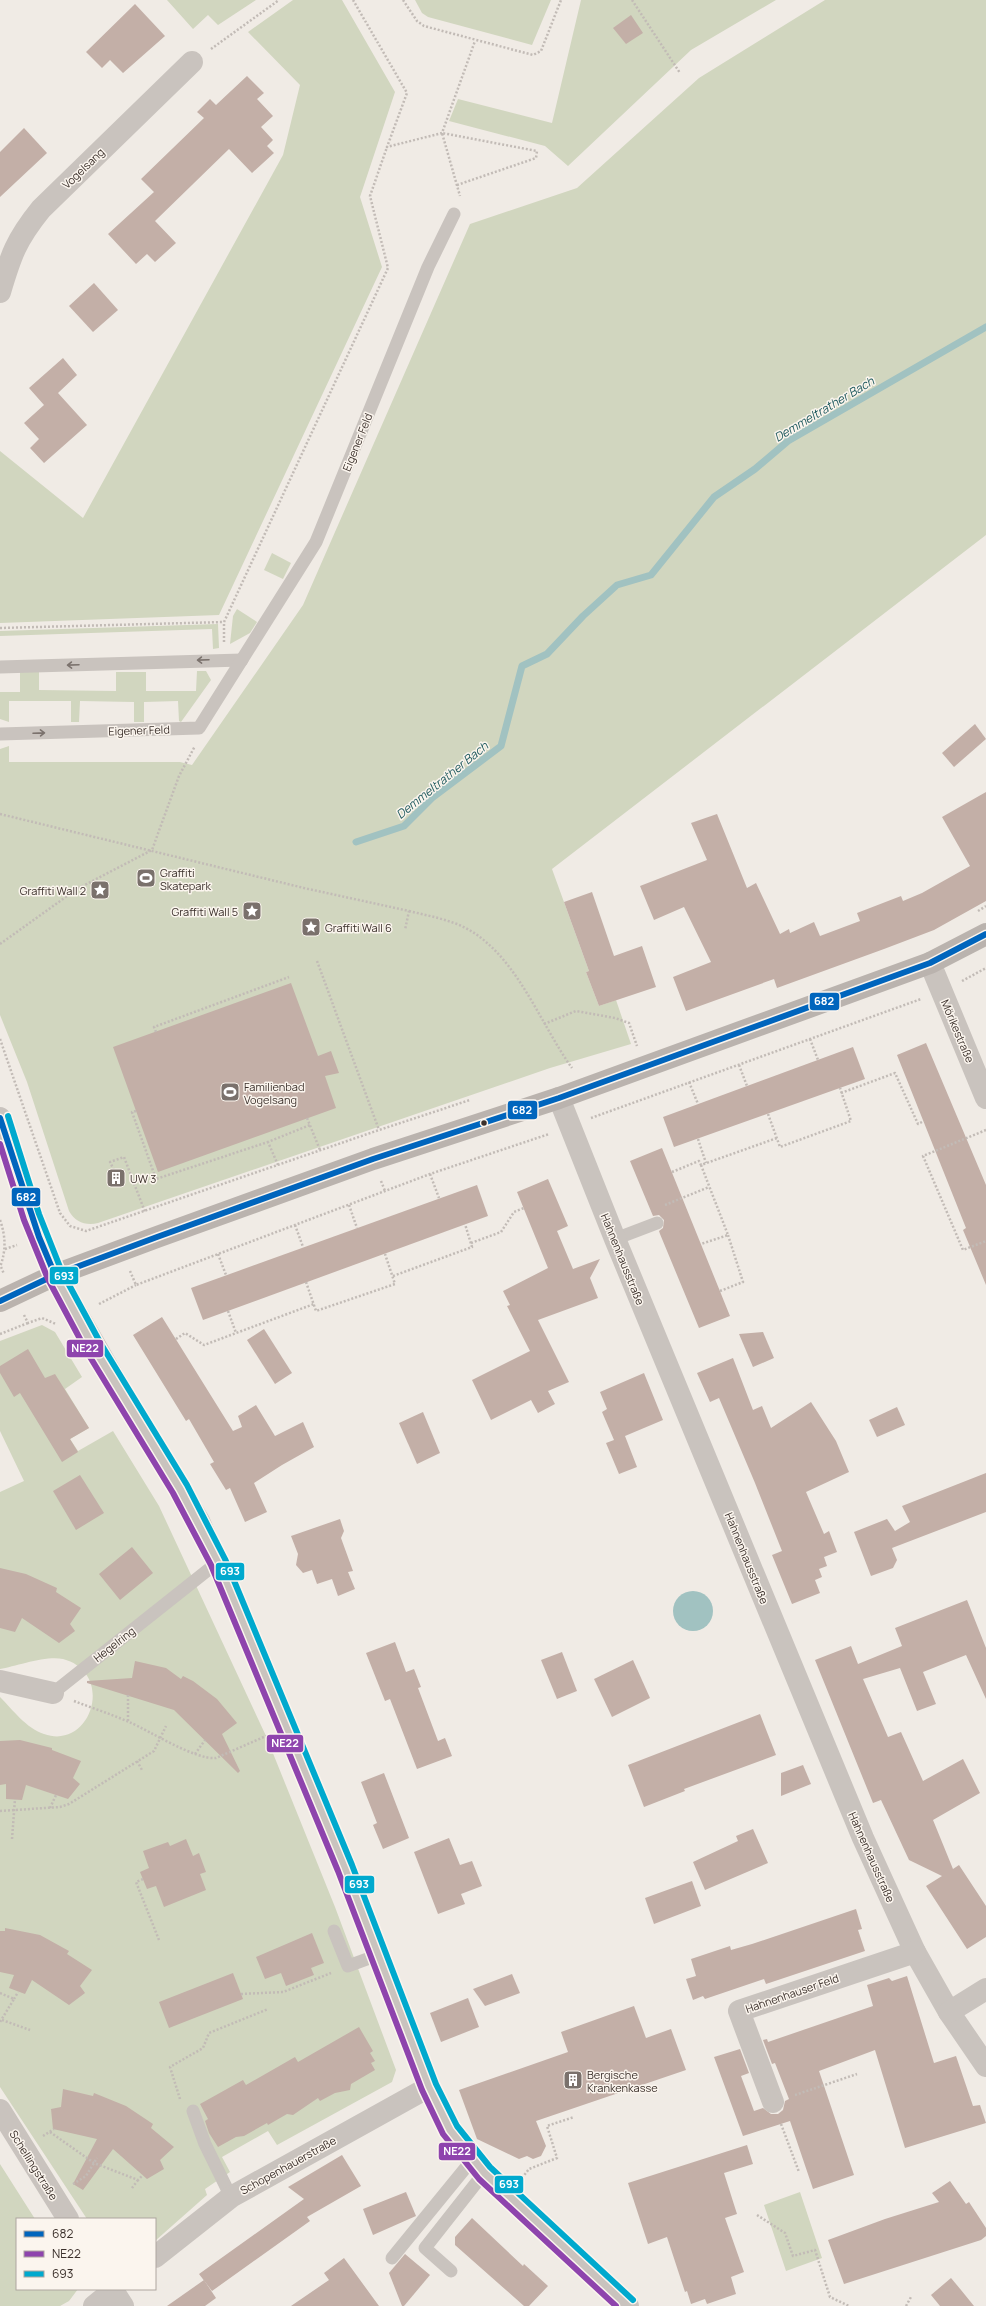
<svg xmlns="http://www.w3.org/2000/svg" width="986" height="2306" font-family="Manrope,sans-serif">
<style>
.green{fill:#d1d6bf}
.water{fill:#a1c2c1}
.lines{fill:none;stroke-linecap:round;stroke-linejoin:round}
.stream{stroke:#a1c2c1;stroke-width:7}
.building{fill:#c3afa7}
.path{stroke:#c2bbb6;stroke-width:2.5;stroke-dasharray:2 2;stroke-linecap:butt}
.service{stroke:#c9c3be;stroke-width:13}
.minor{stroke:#c9c3be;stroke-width:22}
.tertiary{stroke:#c9c3be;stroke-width:22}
.secondary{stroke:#bab3ae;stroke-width:22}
.bus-1-casing{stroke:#fbf5ee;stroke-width:9}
.bus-2-casing{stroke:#fbf5ee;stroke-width:9}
.bus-3-casing{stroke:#fbf5ee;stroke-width:9}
.bus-1{stroke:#0065bd;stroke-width:6}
.bus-2{stroke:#8e44ad;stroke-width:6}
.bus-3{stroke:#00a9ce;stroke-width:6}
.oneway{stroke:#7b726d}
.bus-dot{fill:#3b302b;stroke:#fbf5ee;stroke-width:1.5}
.labels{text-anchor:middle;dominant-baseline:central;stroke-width:3;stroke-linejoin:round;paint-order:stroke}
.street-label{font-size:11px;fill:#3b302b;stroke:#fbf5ee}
.poi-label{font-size:11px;fill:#3b302b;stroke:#fbf5ee;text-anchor:start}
.water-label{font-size:12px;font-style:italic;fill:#1f5a5e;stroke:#fbf5ee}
.line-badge{stroke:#fbf5ee;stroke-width:1.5}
.badge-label{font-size:11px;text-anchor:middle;font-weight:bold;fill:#fff}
</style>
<rect width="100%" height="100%" fill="#f0ebe5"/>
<!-- green -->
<g class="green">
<polygon points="167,0 256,0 218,25 208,15 193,29"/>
<polygon points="293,0 342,0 395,92 360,197 382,267 219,615 0,623 0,451 83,518 283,155 300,85 248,32"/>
<polygon points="415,0 551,0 532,45 428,17 422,13"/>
<polygon points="581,0 776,0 691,50 568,166 545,146 449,121 458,99 552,123"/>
<path d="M825 0H986V535L552 869 589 971 586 972 599 1006 616 1000 631 1044 550 1068 98 1223C86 1226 75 1222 69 1211L27 1082 0 1015V749L9 746V762H180L192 765 303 605 470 224 577 188 699 78Z"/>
<polygon points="272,553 291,563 283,579 264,570"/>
<polygon points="237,609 257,622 250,633 230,644 233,616"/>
<polygon points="218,624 219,648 213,649 212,629 0,636 0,631"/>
<polygon points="197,671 206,671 211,680 181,722 179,721 178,701 144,702 144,722 134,722 134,702 80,701 79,722 71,722 71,701 9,701 9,722 0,719 0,692 20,692 20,672 39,672 39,690 116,691 116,672 146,672 146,691 196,691"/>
<path d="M42 1325 55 1332 82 1377 65 1389 89 1428 70 1439 78 1451 113 1431 159 1506 266 1736 335 1907 396 2070 392 2082 277 2145 268 2131 222 2157 230 2172 205 2189 207 2195 155 2241V2219H87L0 2087V1697C13 1710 26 1728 44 1734 91 1751 116 1673 63 1659 47 1655 16 1666 0 1669V1492L24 1481 0 1431V1341Z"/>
<polygon points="0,2164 35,2219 17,2219 17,2289 78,2289 69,2301 60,2306 0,2306"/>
<polygon points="800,2192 822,2258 786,2271 764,2205"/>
</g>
<!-- water -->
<circle class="water" cx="693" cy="1611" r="20"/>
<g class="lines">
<!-- stream -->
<polyline class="stream" points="356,842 404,826 432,798 501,746 522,666 547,654 583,616 617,585 651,575 714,497 755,469 788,441 986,327"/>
</g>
<!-- building -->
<g class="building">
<polygon points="135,4 165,36 123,73 110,60 102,68 86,52"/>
<polygon points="631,15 643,33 626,44 613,28"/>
<polygon points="247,76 264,93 257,99 273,116 261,127 273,140 267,146 274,153 252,173 229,149 155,221 176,243 155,262 147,254 136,264 108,234 154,192 141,179 204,118 197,112 210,99 216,105"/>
<polygon points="24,128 47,153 0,197 0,152"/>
<polygon points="94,283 118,310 93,332 69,306"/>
<polygon points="63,358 77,375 58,393 87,425 44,463 30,448 39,439 24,423 44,405 29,388"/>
<polygon points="975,724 986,739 954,767 942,753"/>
<polygon points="986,792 986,901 934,930 884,949 777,988 774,979 686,1011 673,977 711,962 684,907 654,920 640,886 707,860 691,823 717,814 747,888 756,883 780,934 789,929 790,933 814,922 820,936 860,921 857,913 901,896 903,901 922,893 970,866 942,817"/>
<polygon points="592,892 614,956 642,946 656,987 599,1006 586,972 589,971 564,902"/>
<polygon points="291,983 318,1056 331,1051 339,1073 325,1076 336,1108 158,1172 113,1047"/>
<polygon points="926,1043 986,1185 986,1285 963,1230 966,1228 897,1055"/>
<polygon points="853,1047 865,1079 674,1147 663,1117"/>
<polygon points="662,1148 730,1316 699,1328 660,1234 659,1231 663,1228 664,1220 659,1215 653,1216 630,1161"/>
<polygon points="548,1179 568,1226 557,1231 573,1269 600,1259 590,1278 598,1298 538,1320 569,1382 548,1391 555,1404 538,1413 531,1400 491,1420 472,1380 530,1351 507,1306 510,1305 503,1291 548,1268 517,1192"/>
<polygon points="477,1185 488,1216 203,1320 191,1288"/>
<polygon points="162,1317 233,1431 242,1427 238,1416 256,1405 275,1436 303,1422 314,1447 282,1465 254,1483 267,1512 245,1522 230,1488 226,1490 210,1464 214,1462 189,1419 186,1421 133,1335"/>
<polygon points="264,1329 292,1373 275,1384 247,1340"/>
<polygon points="763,1332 774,1358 753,1367 739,1334"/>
<polygon points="28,1349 45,1378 55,1374 89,1428 70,1439 78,1452 62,1462 20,1393 14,1397 0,1373 0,1366"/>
<polygon points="733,1358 753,1410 762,1406 771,1428 811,1402 836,1441 849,1472 806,1492 824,1534 829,1531 837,1552 824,1557 827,1566 819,1569 822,1577 815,1580 820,1593 792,1604 772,1555 782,1551 755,1483 719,1398 710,1402 697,1373"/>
<polygon points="644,1373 663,1420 625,1436 637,1467 619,1474 606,1443 614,1440 602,1412 607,1409 600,1392"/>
<polygon points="897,1407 905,1425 877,1437 869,1420"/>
<polygon points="423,1412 440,1453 417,1464 399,1423"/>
<polygon points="986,1473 986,1512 892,1548 897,1560 893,1568 871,1576 854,1532 887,1519 895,1531 910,1522 902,1506"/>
<polygon points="80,1475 104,1513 76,1530 53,1491"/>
<polygon points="340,1519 344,1531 341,1538 353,1571 348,1572 355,1589 338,1596 332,1579 317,1584 312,1570 303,1573 296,1565 298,1554 291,1536"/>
<polygon points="132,1547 153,1573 120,1600 99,1574"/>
<polygon points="0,1568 26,1574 57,1588 56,1592 81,1608 70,1624 75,1631 59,1643 22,1618 15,1632 0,1628"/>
<polygon points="967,1600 986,1648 986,1699 966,1655 923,1672 936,1704 917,1711 900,1668 863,1679 888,1737 901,1732 923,1781 963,1759 980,1793 933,1820 953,1869 959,1865 986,1906 986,1937 967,1949 926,1886 942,1876 909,1860 881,1800 873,1803 815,1660 851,1646 858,1664 902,1646 895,1628"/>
<polygon points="395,1642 406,1672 414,1669 421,1687 418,1688 438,1741 445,1738 452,1756 417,1769 390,1699 385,1701 366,1653"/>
<polygon points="562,1652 577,1691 557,1699 541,1660"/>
<polygon points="633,1660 650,1698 612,1717 594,1679"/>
<polygon points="135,1661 166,1668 181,1679 183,1676 193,1681 217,1699 237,1723 222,1734 240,1771 238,1773 174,1710 87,1683 87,1681 132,1678"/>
<polygon points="760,1714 776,1755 684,1789 685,1791 644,1807 628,1765"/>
<polygon points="20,1740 52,1748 52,1750 81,1761 73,1778 80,1784 68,1799 26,1785 22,1800 6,1799 6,1784 0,1785 0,1741"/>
<polygon points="803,1765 811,1784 781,1796 781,1773"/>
<polygon points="384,1773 409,1838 383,1849 373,1825 377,1823 361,1782"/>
<polygon points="753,1829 768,1863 705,1890 693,1862 738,1841 736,1836"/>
<polygon points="449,1838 460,1865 472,1861 482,1886 461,1894 465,1904 438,1914 414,1852"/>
<polygon points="186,1839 193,1856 199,1853 206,1872 200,1874 206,1890 164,1907 156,1886 147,1889 140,1872 149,1868 143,1851 168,1842 170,1846"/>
<polygon points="692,1881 701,1906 654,1924 645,1898"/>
<polygon points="856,1909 862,1929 858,1930 865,1951 766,1984 764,1979 705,1999 703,1996 693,2000 686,1979 696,1976 691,1959 730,1946 731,1950 752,1944"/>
<polygon points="5,1928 40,1935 69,1951 67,1954 92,1970 80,1986 85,1993 69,2005 32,1980 25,1994 9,1988 14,1975 0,1972 0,1931 5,1931"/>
<polygon points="312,1933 324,1963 311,1968 314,1975 286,1986 281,1973 265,1979 256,1957"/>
<polygon points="233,1973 243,1999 169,2028 159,2002"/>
<polygon points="512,1974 520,1993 485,2006 473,1989"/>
<polygon points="907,1976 934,2063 956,2056 973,2106 980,2105 986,2123 905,2148 875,2050 819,2071 854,2175 813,2189 790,2121 743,2136 714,2057 740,2049 749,2073 741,2076 754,2111 763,2108 771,2114 778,2114 783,2110 785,2101 789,2099 775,2063 772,2064 763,2040 767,2039 768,2042 873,2006 867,1985 889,1978 892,1981"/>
<polygon points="468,1998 479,2027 441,2042 430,2013"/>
<polygon points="634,2006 646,2038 671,2029 686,2070 536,2121 546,2146 541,2156 533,2159 527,2156 519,2159 477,2139 459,2090 568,2052 561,2032"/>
<polygon points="359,2027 373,2051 370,2053 375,2061 371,2063 375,2070 351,2084 350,2090 335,2093 320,2101 318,2098 293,2115 287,2114 268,2125 267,2123 244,2136 236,2137 218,2147 209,2133 205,2121 208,2119 200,2104 243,2080 246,2085 295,2057 298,2062"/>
<polygon points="63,2089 93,2096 94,2093 126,2106 153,2124 151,2128 174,2147 160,2160 164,2169 147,2179 113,2149 83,2190 73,2184 97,2139 53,2129 51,2109 61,2107"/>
<polygon points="747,2145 753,2164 724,2173 737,2214 725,2218 744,2272 731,2277 736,2294 707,2304 705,2299 691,2304 687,2291 685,2292 667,2237 648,2244 628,2183"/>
<polygon points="342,2155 361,2186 307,2217 310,2221 212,2291 199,2274 304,2199 288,2187"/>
<polygon points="950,2181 966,2204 969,2202 986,2228 986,2236 981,2240 844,2284 828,2240 885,2219 939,2202 932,2193"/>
<polygon points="406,2192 416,2216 373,2235 363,2209"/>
<polygon points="472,2218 523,2266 524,2264 548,2286 529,2306 524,2306 455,2245 455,2237"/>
<polygon points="405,2254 430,2275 404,2306 402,2306 389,2273"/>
<polygon points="344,2258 379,2306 291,2306 329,2280 324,2273"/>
<polygon points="951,2278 961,2290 974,2306 940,2306 931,2295"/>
<polygon points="204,2280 216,2298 205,2306 167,2306"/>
</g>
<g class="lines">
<!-- path -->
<g class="path">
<polyline points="353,0 407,93 387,147 442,133 475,41"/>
<polyline points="403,0 417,21 424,26 533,55 541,51 561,0"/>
<polyline points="632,0 680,73"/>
<polyline points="211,49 279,0"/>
<polyline points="457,185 536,158 537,151 442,133 460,196"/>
<polyline points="0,628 224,622"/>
<polyline points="224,642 224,622 388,268 370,196 387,147"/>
<polyline points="0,814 304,888 409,911 405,930"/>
<path d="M409 911C425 915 441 918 457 924 514 947 538 1021 572 1068"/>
<polyline points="978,911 986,906"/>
<polyline points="0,944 77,889 152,850 179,776 195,746"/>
<polyline points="317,961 379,1130"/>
<polyline points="962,981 986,968"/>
<polyline points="544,1024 576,1011 615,1018 629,1023 637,1046"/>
<polyline points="156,1032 154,1027 289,977"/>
<polyline points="0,1039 60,1213 70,1226 86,1231 379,1130 470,1100"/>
<polyline points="810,1039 818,1060"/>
<polyline points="739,1065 747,1086"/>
<polyline points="689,1082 698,1104"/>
<polyline points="841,1093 895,1073 918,1124 924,1121"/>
<polyline points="136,1111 132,1112 156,1179 268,1142"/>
<polyline points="768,1114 780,1147 851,1121 840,1088"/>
<polyline points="307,1118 320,1150"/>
<polyline points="591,1118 921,999"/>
<polyline points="986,1130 923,1156 963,1250 986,1241"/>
<polyline points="698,1139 706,1163"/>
<polyline points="278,1165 268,1142 310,1125"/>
<polyline points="701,1165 728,1235 701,1244"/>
<polyline points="114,1170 110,1162 124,1157 145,1212"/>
<polyline points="672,1172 699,1161 701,1165 777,1138"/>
<polyline points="430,1174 439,1198"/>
<polyline points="381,1181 385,1191"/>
<polyline points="349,1205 357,1228"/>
<polyline points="665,1205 709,1187"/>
<path d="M0 1220C6 1237 6 1251 0 1267"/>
<polyline points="295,1225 303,1247"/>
<polyline points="471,1243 501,1232 514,1212 524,1208"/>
<polyline points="5,1249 17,1245"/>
<polyline points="218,1254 226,1275"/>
<polyline points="1,1267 4,1274"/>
<polyline points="130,1271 136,1285 430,1174 549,1134"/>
<polyline points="393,1276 472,1247 465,1224"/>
<polyline points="306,1282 316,1311 395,1284 385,1254"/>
<polyline points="720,1291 743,1282 728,1235"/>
<polyline points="99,1304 136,1285"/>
<polyline points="228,1311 236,1333"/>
<polyline points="24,1315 28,1323 42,1318 56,1324"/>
<polyline points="0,1334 28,1323"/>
<polyline points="176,1339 185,1333 204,1345 314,1304"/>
<polyline points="128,1695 128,1721"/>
<path d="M74 1701C92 1708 111 1714 129 1722 150 1731 195 1760 216 1758L266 1736"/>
<polyline points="195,1754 205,1740"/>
<polyline points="137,1761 142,1770"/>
<polyline points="50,1808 56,1795"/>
<polyline points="0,1811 60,1807 69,1804 154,1751 166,1726"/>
<polyline points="12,1839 15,1799"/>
<polyline points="143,1879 136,1882 159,1940"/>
<polyline points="0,1993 14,1999 0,2022"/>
<polyline points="241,1994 283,1992 331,1973"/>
<polyline points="14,1999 18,1992"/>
<polyline points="2,2020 30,2030"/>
<polyline points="795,2095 857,2074"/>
<polyline points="180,2099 170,2067 203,2048 209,2033 268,2009"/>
<polyline points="781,2124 799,2172"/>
<polyline points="50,2132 94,2163 138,2180 143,2175"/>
<polyline points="43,2136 54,2129"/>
<polyline points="522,2178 529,2169 557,2158 547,2126 574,2117"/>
<polyline points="73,2184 86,2176 97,2158"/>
<polyline points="132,2188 138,2180"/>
<polyline points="757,2215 785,2233 793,2256 815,2250 830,2297 849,2306"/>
<polyline points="906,2306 911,2297"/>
</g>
<!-- service -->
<g class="service">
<polyline points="0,667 242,660"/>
<polyline points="0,734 199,728 316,542 428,267 454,214"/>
<polyline points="615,1239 657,1223"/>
<polyline points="53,1693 218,1562"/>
<polyline points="334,1931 348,1966 378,1955"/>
<polyline points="193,2111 205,2144 231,2197"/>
<polyline points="392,2258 472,2160"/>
<polyline points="451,2271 425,2248 484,2173"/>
</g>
<!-- minor -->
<g class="minor">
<path d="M0 292C11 255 16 240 41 209L192 62"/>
<polyline points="930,963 986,1098"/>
<polyline points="559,1098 615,1239 863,1838 915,1952 949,2012 986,2066"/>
<polyline points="55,1275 148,1438 199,1521 249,1636 345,1868 429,2087 450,2130 472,2160 484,2173 628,2306"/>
<polyline points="0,1681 53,1693"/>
<polyline points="949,2012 986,1989"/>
<polyline points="773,2102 739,2011 915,1952"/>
<polyline points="0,2110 68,2219"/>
<polyline points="155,2257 231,2197 429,2087"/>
<polyline points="112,2289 123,2306"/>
<polyline points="94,2306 115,2289"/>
</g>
<!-- tertiary -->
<polyline class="tertiary" points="0,1118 39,1237 55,1275"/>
<!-- secondary -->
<polyline class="secondary" points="0,1301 55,1275 157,1237 373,1159 559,1098 930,963 986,934"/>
<defs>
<g id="bus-1">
<polyline points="0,1118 39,1237 55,1275"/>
<polyline points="0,1301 55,1275 157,1237 373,1159 559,1098 930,963 986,934"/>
</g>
<polyline id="bus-2" points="0,1144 24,1220 48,1279 87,1352 173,1493 211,1565 338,1871 422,2090 443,2134 479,2179 616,2306"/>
<polyline id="bus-3" points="8,1116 39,1214 62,1272 101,1344 187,1485 225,1559 352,1865 436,2084 457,2126 490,2167 633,2300"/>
</defs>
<!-- bus-1 casing -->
<use href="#bus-1" class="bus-1-casing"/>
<!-- bus-2 casing -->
<use href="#bus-2" class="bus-2-casing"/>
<!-- bus-3 casing -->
<use href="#bus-3" class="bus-3-casing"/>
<!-- bus-1 -->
<use href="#bus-1" class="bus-1"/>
<!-- bus-2 -->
<use href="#bus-2" class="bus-2"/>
<!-- bus-3 -->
<use href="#bus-3" class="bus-3"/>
</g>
<!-- one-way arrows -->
<defs><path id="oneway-shaft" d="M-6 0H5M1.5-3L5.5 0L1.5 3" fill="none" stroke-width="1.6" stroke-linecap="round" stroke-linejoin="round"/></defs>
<g class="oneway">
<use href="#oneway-shaft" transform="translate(203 660) rotate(178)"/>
<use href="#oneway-shaft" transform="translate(73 665) rotate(178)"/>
<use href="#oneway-shaft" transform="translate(39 733) rotate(-2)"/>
</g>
<!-- icons -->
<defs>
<symbol id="stadium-square" viewBox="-11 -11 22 22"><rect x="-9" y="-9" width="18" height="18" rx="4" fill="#7a716c" stroke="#fbf5ee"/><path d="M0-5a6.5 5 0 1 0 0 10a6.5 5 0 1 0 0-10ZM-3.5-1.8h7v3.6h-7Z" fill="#fff"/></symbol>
<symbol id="sight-square" viewBox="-11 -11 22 22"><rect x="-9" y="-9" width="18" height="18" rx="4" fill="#7a716c" stroke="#fbf5ee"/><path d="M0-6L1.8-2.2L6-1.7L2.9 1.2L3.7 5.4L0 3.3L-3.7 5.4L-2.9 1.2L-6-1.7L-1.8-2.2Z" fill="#fff"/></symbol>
<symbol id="building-square" viewBox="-11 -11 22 22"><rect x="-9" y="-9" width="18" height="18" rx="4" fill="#7a716c" stroke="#fbf5ee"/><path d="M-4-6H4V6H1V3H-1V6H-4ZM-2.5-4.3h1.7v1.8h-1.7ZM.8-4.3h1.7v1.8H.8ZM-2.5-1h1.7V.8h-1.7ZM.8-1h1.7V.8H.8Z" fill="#fff"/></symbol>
</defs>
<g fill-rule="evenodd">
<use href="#stadium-square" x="135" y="867" width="22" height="22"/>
<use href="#sight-square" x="89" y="879" width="22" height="22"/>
<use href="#sight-square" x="241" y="900" width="22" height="22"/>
<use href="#sight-square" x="300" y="916" width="22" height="22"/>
<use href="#stadium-square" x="219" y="1081" width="22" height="22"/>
<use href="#building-square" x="105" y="1167" width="22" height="22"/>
<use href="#building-square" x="562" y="2069" width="22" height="22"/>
</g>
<!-- markers -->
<circle class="bus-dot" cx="484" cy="1123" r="3.5"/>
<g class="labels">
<!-- street labels -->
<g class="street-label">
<text transform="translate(83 168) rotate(-44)">Vogelsang</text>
<text transform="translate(357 442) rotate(-68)">Eigener Feld</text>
<text transform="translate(139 730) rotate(-2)">Eigener Feld</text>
<text transform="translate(958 1031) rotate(67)">Mörikestraße</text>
<text transform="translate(623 1259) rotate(68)">Hahnenhausstraße</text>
<text transform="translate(747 1558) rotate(68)">Hahnenhausstraße</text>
<text transform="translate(114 1644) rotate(-38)">Hegelring</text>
<text transform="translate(872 1857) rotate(66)">Hahnenhausstraße</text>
<text transform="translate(792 1993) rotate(-19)">Hahnenhauser Feld</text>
<text transform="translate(34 2165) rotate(58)">Schellingstraße</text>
<text transform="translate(288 2165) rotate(-29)">Schopenhauerstraße</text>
</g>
<!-- poi labels -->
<g class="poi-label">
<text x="160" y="872">Graffiti<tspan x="160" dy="13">Skatepark</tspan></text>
<text x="86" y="890" text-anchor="end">Graffiti Wall 2</text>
<text x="238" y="911" text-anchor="end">Graffiti Wall 5</text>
<text x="325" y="927">Graffiti Wall 6</text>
<text x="244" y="1086">Familienbad<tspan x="244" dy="13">Vogelsang</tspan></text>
<text x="130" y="1178">UW 3</text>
<text x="587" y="2074">Bergische<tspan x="587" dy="13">Krankenkasse</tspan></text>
</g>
<!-- water labels -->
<g class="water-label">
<text transform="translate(824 409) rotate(-31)">Demmeltrather Bach</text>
<text transform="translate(442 780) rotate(-39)">Demmeltrather Bach</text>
</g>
</g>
<g class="line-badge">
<rect x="809" y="992" width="31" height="19" rx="4" fill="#0065bd"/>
<rect x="507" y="1100" width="31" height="20" rx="4" fill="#0065bd"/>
<rect x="11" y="1187" width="30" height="20" rx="4" fill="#0065bd"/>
<rect x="49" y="1266" width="30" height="19" rx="4" fill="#00a9ce"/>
<rect x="66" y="1339" width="38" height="19" rx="4" fill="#8e44ad"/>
<rect x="215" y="1562" width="30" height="19" rx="4" fill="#00a9ce"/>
<rect x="266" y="1734" width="38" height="19" rx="4" fill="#8e44ad"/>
<rect x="344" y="1875" width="31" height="19" rx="4" fill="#00a9ce"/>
<rect x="438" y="2142" width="38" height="19" rx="4" fill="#8e44ad"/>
<rect x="494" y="2175" width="30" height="19" rx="4" fill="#00a9ce"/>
</g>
<g class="badge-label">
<text x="824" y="1005">682</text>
<text x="522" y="1114">682</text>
<text x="26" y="1201">682</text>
<text x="64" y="1280">693</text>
<text x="85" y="1352">NE22</text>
<text x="230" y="1575">693</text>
<text x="285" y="1747">NE22</text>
<text x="359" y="1888">693</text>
<text x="457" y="2155">NE22</text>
<text x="509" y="2188">693</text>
</g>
<!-- legend -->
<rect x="16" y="2218" width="140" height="72" fill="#fbf5ee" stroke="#aea6a0"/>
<rect x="24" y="2231" width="20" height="6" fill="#0065bd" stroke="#aea6a0"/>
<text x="52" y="2238" font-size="12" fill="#3b302b">682</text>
<rect x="24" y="2251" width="20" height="6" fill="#8e44ad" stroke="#aea6a0"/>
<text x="52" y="2258" font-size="12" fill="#3b302b">NE22</text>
<rect x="24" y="2271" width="20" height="6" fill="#00a9ce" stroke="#aea6a0"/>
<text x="52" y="2278" font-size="12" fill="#3b302b">693</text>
</svg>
